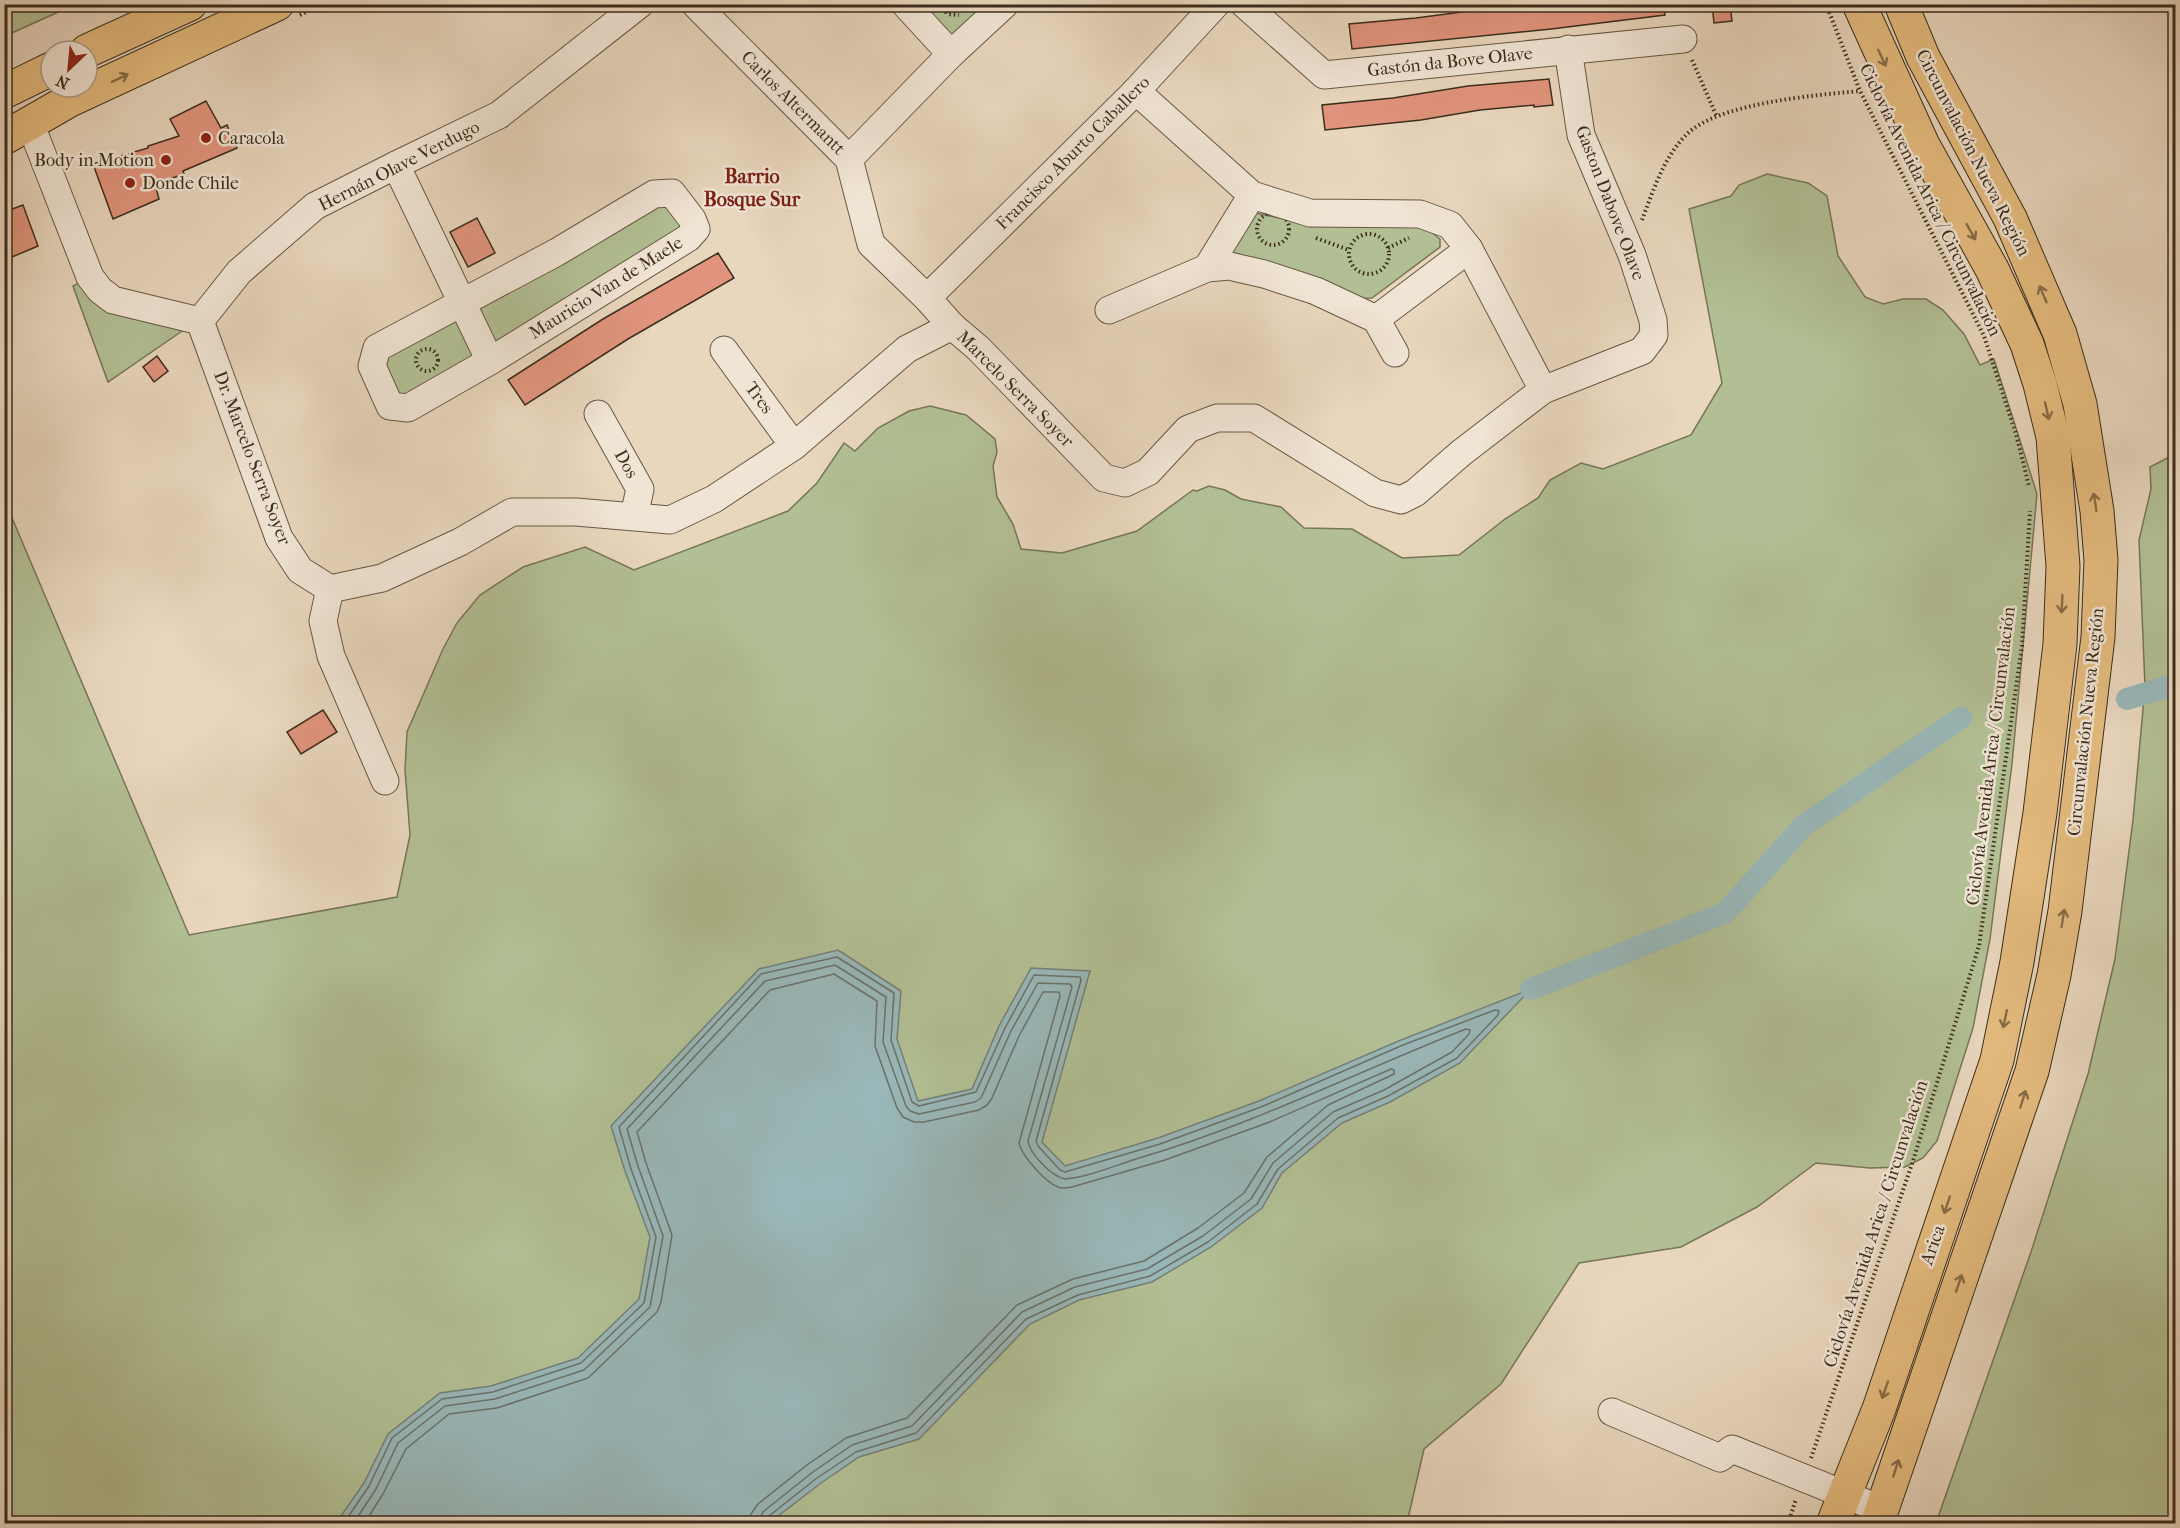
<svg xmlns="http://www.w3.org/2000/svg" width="2180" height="1528" font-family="'IM FELL French Canon',serif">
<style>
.green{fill:#b2bf94;stroke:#777658;stroke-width:1.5}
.water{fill:#99b7b8;stroke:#74807a;stroke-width:1.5}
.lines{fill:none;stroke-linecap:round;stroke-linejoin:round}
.shore{stroke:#6a726a;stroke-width:1.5}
.canal{stroke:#99b7b8;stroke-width:22}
.building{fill:#e1947d;stroke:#3c2e1c;stroke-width:1.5}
.minor-casing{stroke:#675844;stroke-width:29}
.major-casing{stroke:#3c2e1c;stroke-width:35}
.path{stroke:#3c2e1c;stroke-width:4;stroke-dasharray:1.5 3;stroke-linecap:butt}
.minor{stroke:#f0e4d4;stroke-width:27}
.major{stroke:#e4bb7e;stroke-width:33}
.oneway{stroke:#886d48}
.poi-dot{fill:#8f2418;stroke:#f0e4d4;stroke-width:2}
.labels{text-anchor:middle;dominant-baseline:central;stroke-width:5;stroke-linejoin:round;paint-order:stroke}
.street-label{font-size:18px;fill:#3c2e1c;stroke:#f0e4d4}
.poi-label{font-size:18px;fill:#3c2e1c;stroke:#f0e4d4;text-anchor:start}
.neighbourhood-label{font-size:20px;font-weight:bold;fill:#7a1f14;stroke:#f0e4d4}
</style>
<rect width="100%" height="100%" fill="#e8d6bd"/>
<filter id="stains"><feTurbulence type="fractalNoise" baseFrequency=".00333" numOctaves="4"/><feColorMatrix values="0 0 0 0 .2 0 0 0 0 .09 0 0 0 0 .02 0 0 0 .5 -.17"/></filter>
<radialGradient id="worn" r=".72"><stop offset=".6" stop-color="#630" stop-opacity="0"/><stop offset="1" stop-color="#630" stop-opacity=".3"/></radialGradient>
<!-- green -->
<g class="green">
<polygon points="5,4 74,4 74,5 5,36"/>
<polygon points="916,5 989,5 957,41"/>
<polygon points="1767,174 1808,183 1827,196 1838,256 1865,297 1883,304 1903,299 1926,299 1943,310 1964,334 1980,365 1994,359 2037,494 2012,764 1990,939 1973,1028 1937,1141 1923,1158 1905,1167 1870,1168 1816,1163 1757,1207 1681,1247 1579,1263 1501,1384 1424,1449 1407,1523 5,1523 4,499 189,935 397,897 410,835 405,770 407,732 443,649 457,623 480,595 523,567 585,547 634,570 788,511 817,483 844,443 855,451 878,428 909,411 930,406 966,415 995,439 997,452 993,466 997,497 1013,524 1021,549 1062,553 1137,531 1193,490 1197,491 1209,486 1225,490 1241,499 1281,507 1304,528 1352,529 1402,558 1459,555 1505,519 1538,498 1550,480 1581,463 1603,469 1691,435 1722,383 1689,209 1731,196 1739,185"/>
<polygon points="657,203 669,204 683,226 495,345 476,310"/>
<polygon points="1256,213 1306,224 1391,223 1426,228 1440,239 1440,247 1372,298 1353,299 1227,257"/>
<polygon points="82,281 185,329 108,382 73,286"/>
<polygon points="459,319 479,360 412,399 394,397 380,364 386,348"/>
<polygon points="2175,454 2175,1523 1936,1523 2031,1252 2088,1074 2115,959 2133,820 2145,687 2139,540 2151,489 2150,467"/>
</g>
<!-- water -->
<polygon class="water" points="838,950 901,991 897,1039 918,1101 972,1089 999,1026 1031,968 1090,971 1042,1142 1065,1166 1158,1138 1259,1101 1401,1040 1531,989 1460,1063 1390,1102 1342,1123 1282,1173 1262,1208 1211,1247 1152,1282 1079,1300 1030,1324 919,1439 859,1457 821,1483 769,1523 331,1523 341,1516 364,1483 388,1434 440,1393 491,1386 578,1358 639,1299 650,1237 625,1171 611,1126 759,969"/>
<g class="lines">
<!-- shore -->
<g class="shore">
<polyline points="342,1524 346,1520 369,1486 392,1438 442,1399 493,1392 581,1363 644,1303 656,1237 631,1169 619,1127 761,974 837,957 894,993 891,1040 912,1102 919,1106 976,1092 1005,1028 1034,975 1080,977 1081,980 1036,1141 1038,1146 1060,1170 1065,1172 1160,1144 1261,1107 1403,1045 1495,1010 1499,1011 1498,1015 1457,1058 1388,1096 1338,1118 1278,1169 1257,1204 1208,1242 1150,1276 1078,1295 1026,1319 916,1433 856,1452 817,1478 769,1516 766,1524"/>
<path d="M353 1524 376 1489 398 1443 445 1406 495 1399 584 1370 650 1307 663 1236 638 1166 627 1129 765 981 835 965 886 997 883 1042 906 1106 910 1111 919 1114 975 1102 981 1098 1011 1031 1038 983 1070 984 1072 987 1028 1141C1030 1154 1051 1176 1065 1179 1089 1177 1116 1165 1139 1158 1252 1125 1357 1072 1466 1029L1470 1030 1469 1034 1452 1052 1384 1090 1333 1112 1273 1163 1251 1199 1203 1236 1147 1269 1075 1287 1022 1312 912 1426 852 1445 813 1472 764 1511 760 1517 759 1524"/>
<path d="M364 1524 383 1494 406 1449 449 1414 497 1408 588 1378 657 1312 661 1302 672 1235 646 1163 637 1132 770 990 834 974 877 1001 875 1046 897 1108 903 1117 914 1122H924L979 1110 987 1105 992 1098 1019 1036 1043 992H1059L1060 996 1019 1143C1022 1156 1045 1182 1058 1187 1063 1189 1067 1188 1072 1187L1165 1160 1267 1123 1391 1069 1394 1070V1074L1328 1105 1267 1157 1244 1193 1198 1228 1144 1261 1073 1279 1017 1305 907 1418 846 1438 807 1465 758 1504 751 1514 750 1524"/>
</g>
<!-- canal -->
<g class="canal">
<polyline points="2127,699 2176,684"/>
<polyline points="1531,989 1725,913 1804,825 1961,718"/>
</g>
</g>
<!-- building -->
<g class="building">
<polygon points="1523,4 1664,4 1665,15 1551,29 1352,49 1349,24 1416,18"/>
<polygon points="1712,4 1730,4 1732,21 1714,23"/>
<polygon points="1549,79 1553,105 1534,107 1534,105 1480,110 1421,120 1325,130 1322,105 1393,98 1468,86"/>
<polygon points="206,101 221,128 227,125 237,148 183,171 184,174 155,184 159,199 113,219 93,164 148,148 148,146 179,136 170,119"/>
<polygon points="23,205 38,246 12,257 4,237 4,212"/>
<polygon points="477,218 495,253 468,267 450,232"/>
<polygon points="718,253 734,278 628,339 525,405 508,380 603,319"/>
<polygon points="157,356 168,371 154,382 143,367"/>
<polygon points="323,710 337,732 301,754 287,732"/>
</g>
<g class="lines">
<defs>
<g id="minor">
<polyline points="695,4 849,159 871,244 927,298 952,326"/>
<polyline points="905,4 951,54"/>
<polyline points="1244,4 1324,75 1683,39"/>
<polyline points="1136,91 1252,195 1310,213 1420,214 1450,225 1469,249 1543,390"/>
<polyline points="30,123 90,277 100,290 113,300 200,321"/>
<polyline points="849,159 951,54 1005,4"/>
<polyline points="396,165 490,361"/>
<polygon points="672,193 692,219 696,229 688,238 490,361 408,408 390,406 372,366 377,348 557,252 654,194"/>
<polyline points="1207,268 1252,195"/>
<polyline points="927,298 1136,91 1216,4"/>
<polyline points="1109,310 1207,268 1229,266 1264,274 1316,291 1376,319 1395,353"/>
<polyline points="1376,319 1469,249"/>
<polyline points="200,321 239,272 315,206 396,165 499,115 640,4"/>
<polyline points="200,321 279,538 300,570 330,589"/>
<polyline points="724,350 794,446"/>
<polyline points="598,414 640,489 634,516"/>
<polyline points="330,589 382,578 460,542 512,512 576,512 670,520 714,499 794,446 907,349 952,326 978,348 1104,478 1125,483 1148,472 1188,429 1217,418 1254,418 1375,493 1401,500 1415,493 1461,453 1543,390 1642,351 1654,335 1653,320 1632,255 1581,135 1568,49"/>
<polyline points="330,589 323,621 331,656 385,781"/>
<polyline points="1612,1412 1720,1458 1732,1449 1883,1510"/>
</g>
<g id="major">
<polyline points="87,51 190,4"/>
<polyline points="4,92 51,69"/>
<polyline points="4,138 70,100 277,4"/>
<polyline points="1833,1524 1879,1409 1997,1060 2017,962 2040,813 2060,644 2063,566 2053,437 2040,384 2027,344 1992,269 1923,145 1859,4"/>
<polyline points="1877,1524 2032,1071 2054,975 2065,911 2098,637 2101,560 2097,511 2080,404 2060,334 2010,218 1923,57 1901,4"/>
</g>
</defs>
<!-- minor casing -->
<use href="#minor" class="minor-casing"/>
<!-- major casing -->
<use href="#major" class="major-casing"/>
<!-- path -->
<g class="path">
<polyline points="942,4 947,14 959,15"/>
<polyline points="1826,4 1860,91 1984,336 2016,434 2029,486"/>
<polyline points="300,15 324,4"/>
<polyline points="1692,60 1717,117"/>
<circle cx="1273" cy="229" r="16"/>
<path d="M1642 220C1653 191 1664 157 1686 135 1717 103 1816 95 1860 91"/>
<circle cx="1369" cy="254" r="20"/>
<polyline points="1316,238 1349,250"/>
<polyline points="1388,248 1409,238"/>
<circle cx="427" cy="360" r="11"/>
<polyline points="1811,1458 1913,1161 1979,946 2022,646 2030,511"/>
<polyline points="1788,1524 1796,1499"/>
</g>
<!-- minor -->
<use href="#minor" class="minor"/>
<!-- major -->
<use href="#major" class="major"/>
</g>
<!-- one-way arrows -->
<defs><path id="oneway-shaft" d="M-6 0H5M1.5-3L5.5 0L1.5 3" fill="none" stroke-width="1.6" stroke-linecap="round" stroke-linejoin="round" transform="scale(1.5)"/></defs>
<g class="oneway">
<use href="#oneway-shaft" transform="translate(1882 58) rotate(65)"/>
<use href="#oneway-shaft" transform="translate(120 78) rotate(-25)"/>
<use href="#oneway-shaft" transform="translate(1971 232) rotate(61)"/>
<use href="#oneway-shaft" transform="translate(2043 294) rotate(-113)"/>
<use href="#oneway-shaft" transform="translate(2047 411) rotate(77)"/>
<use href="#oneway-shaft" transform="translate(2095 502) rotate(-99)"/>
<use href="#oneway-shaft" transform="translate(2062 604) rotate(92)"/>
<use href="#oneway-shaft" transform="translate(2063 918) rotate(-81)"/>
<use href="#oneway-shaft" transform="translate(2005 1019) rotate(102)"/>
<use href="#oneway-shaft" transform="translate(2023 1099) rotate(-72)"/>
<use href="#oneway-shaft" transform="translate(1947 1205) rotate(109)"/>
<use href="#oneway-shaft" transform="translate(1959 1283) rotate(-71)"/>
<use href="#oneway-shaft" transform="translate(1885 1390) rotate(109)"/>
<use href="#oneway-shaft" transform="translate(1896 1468) rotate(-72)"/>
</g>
<!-- markers -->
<g class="poi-dot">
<circle cx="206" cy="138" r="6"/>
<circle cx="166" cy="160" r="6"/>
<circle cx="130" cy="183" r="6"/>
</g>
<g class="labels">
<!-- street labels -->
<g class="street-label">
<text transform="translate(1450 62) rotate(-6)">Gastón da Bove Olave</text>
<text transform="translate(793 103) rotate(45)">Carlos Altermantt</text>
<text transform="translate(1073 153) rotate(-45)">Francisco Aburto Caballero</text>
<text transform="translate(1973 153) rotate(63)">Circunvalación Nueva Región</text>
<text transform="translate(399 166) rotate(-27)">Hernán Olave Verdugo</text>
<text transform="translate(1930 200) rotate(64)">Ciclovía Avenida Arica / Circunvalación</text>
<text transform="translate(1610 203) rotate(69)">Gaston Dabove Olave</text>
<text transform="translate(606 288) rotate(-32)">Mauricio Van de Maele</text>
<text transform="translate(1015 389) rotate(45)">Marcelo Serra Soyer</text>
<text transform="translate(759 398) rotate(54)">Tres</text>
<text transform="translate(252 458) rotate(69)">Dr. Marcelo Serra Soyer</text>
<text transform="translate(626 464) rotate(61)">Dos</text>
<text transform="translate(2086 722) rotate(-84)">Circunvalación Nueva Región</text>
<text transform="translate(1991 756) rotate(-83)">Ciclovía Avenida Arica / Circunvalación</text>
<text transform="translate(1876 1224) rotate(-72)">Ciclovía Avenida Arica / Circunvalación</text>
<text transform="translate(1933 1245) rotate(-71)">Arica</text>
</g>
<!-- poi labels -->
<g class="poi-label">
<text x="218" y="138">Caracola</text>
<text x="154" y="160" text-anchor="end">Body in Motion</text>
<text x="142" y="183">Donde Chile</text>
</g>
<!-- neighbourhood labels -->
<g class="neighbourhood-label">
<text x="752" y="176">Barrio<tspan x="752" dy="23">Bosque Sur</tspan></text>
</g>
</g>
<!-- margin -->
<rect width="2180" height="1528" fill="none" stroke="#e8d6bd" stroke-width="24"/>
<rect x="6" y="6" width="2168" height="1516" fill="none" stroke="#3c2e1c" stroke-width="3"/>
<rect x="12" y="12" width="2156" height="1504" fill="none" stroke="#3c2e1c" stroke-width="1.5"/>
<!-- north arrow -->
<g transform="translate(69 69) rotate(206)"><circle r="28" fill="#f0e4d4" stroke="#a89b8a" stroke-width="1.5"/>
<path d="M0-4.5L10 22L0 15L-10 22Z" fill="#8f2418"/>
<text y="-9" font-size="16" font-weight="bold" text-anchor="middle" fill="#3c2e1c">N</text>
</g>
<rect width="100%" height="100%" filter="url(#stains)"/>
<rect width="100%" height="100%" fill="url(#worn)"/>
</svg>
